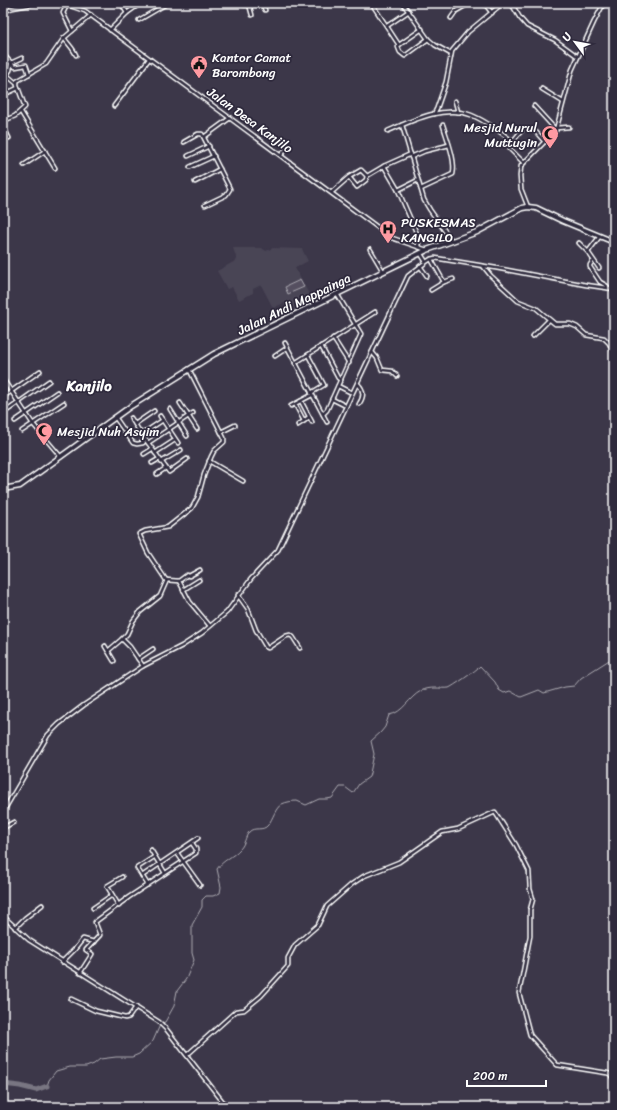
<svg xmlns="http://www.w3.org/2000/svg" width="617" height="1110" font-family="Sriracha,sans-serif">
<style>
.built{fill:#494455}
.green{fill:#555060;stroke:#aaa8b0}
.lines{fill:none;stroke-linecap:round;stroke-linejoin:round}
.stream{stroke:#afadb4;stroke-width:1}
.river{stroke:#797682;stroke-width:5}
.minor-casing{stroke:#fff;stroke-width:5.5}
.primary-casing{stroke:#fff;stroke-width:7}
.minor{stroke:#2f2a3d;stroke-width:2.5}
.primary{stroke:#2f2a3d;stroke-width:4}
.labels{text-anchor:middle;dominant-baseline:central;stroke-width:3.5;stroke-linejoin:round;paint-order:stroke}
.poi-label{font-size:13px;fill:#fff;stroke:#2f2a3d;text-anchor:start}
.street-label{font-size:13px;fill:#fff;stroke:#2f2a3d}
.quarter-label{font-size:15px;font-weight:bold;fill:#fff;stroke:#2f2a3d}
</style>
<rect width="100%" height="100%" fill="#3c3749"/>
<filter id="ink" filterUnits="userSpaceOnUse"><feTurbulence type="fractalNoise" baseFrequency=".025" numOctaves="2"/><feDisplacementMap in="SourceGraphic" scale="8" xChannelSelector="R" yChannelSelector="G"/><feConvolveMatrix kernelMatrix="1 2 1 2 8 2 1 2 1" color-interpolation-filters="sRGB"/></filter>
<g filter="url(#ink)">
<!-- built -->
<polygon class="built" points="233,248 262,248 266,251 273,248 302,249 308,261 295,268 310,296 296,306 299,311 290,315 284,303 273,308 261,285 253,289 253,293 239,300 232,287 227,289 217,271 237,260"/>
<!-- green -->
<polygon class="green" points="300,280 304,287 288,294 285,287"/>
<g class="lines">
<!-- stream -->
<g class="stream">
<path d="M162 1023 165 1022 174 1006 177 991 186 979 194 960 192 953V925L202 907V900L206 896H213L220 893 221 887 217 869C223 860 233 857 240 849 245 844 245 837 249 832 254 826 263 832 268 825 273 819 275 808 282 804 286 802 292 801 297 801L306 805 319 799H327L332 798 340 787H345L353 793 359 784 369 777 370 773 374 754 371 741 381 732 385 727 389 715C403 713 409 697 421 691 430 686 440 689 449 688 452 687 477 670 480 666L495 682 499 690 504 693 510 691 521 697 539 690 544 693 565 687 574 686 581 678 614 657"/>
<polyline points="47,1086 49,1080 56,1071 70,1067 86,1067 94,1064 100,1059 116,1057 132,1057 139,1054 153,1041 160,1025"/>
</g>
<!-- river -->
<polyline class="river" points="3,1084 20,1086 36,1090 47,1086"/>
<defs>
<g id="minor">
<polyline points="62,3 85,11 392,238 427,250"/>
<polyline points="121,3 127,13"/>
<polyline points="244,3 245,5 253,3"/>
<polyline points="262,3 265,10"/>
<polyline points="484,3 492,13"/>
<polyline points="511,3 520,18 527,26 555,40 577,56"/>
<polyline points="249,4 252,15"/>
<polyline points="67,5 63,13 72,31"/>
<polyline points="404,5 428,39 435,45 451,54"/>
<polyline points="374,7 399,45"/>
<polyline points="3,12 12,8 38,3"/>
<polyline points="451,18 456,11 470,3"/>
<polyline points="139,20 168,3"/>
<polyline points="387,26 409,11"/>
<polyline points="422,29 399,45 398,47 400,52 405,56 428,39"/>
<polyline points="110,30 127,13 141,3"/>
<path d="M64 38C69 45 73 48 76 55"/>
<polyline points="3,54 15,67 26,65 29,74"/>
<polyline points="11,63 10,70 7,74 8,76 16,83"/>
<polyline points="11,63 22,58"/>
<polyline points="542,89 563,102"/>
<polyline points="3,95 18,88"/>
<polyline points="455,101 458,112"/>
<polyline points="114,106 149,59"/>
<polyline points="534,106 556,130"/>
<polyline points="21,112 55,168"/>
<polyline points="434,114 437,108 446,82 452,51 468,32 503,3"/>
<polyline points="3,121 15,116 25,107 17,85 17,81 46,64 64,38 91,15"/>
<polyline points="402,125 424,200 430,210 452,241"/>
<polyline points="3,126 9,138"/>
<polyline points="556,128 569,127"/>
<path d="M388 131C413 120 444 105 471 115 487 121 501 133 515 143"/>
<polyline points="536,132 544,141"/>
<polyline points="204,137 230,118"/>
<polyline points="513,141 522,130"/>
<polyline points="184,142 198,134 202,134 230,189 226,195 205,205"/>
<polyline points="510,149 523,162"/>
<polyline points="411,154 384,166 398,190 417,234 419,240 418,246"/>
<polyline points="281,155 286,149"/>
<polyline points="188,156 209,146"/>
<polyline points="411,157 425,151 449,145"/>
<polyline points="24,165 45,151"/>
<polyline points="190,167 214,156"/>
<polyline points="367,176 384,166"/>
<polyline points="195,182 220,169"/>
<path d="M421 189 453 174C456 160 447 139 443 125"/>
<polyline points="398,190 418,180"/>
<polyline points="332,192 349,177 361,170 367,176 366,180 357,187 349,177"/>
<polyline points="528,207 521,189 520,176 521,166 556,130 572,70 594,22 604,3"/>
<polyline points="579,243 588,252"/>
<polyline points="370,249 383,271"/>
<polyline points="431,259 444,282 431,290"/>
<polyline points="426,262 431,259 435,258 496,268 586,285 614,289"/>
<polyline points="592,262 590,265 590,267 600,282 607,286 608,288"/>
<polyline points="420,266 427,276"/>
<polyline points="483,266 491,276 518,301 536,308 555,324 570,324 577,327 586,335 604,338 609,343 614,353"/>
<polyline points="599,268 588,252 600,236"/>
<polyline points="444,282 453,279"/>
<polyline points="533,336 549,320"/>
<polyline points="333,338 349,363"/>
<polyline points="285,343 327,422"/>
<polyline points="321,346 338,378 341,380"/>
<polyline points="372,352 377,358 382,370 392,371 397,376"/>
<polyline points="308,355 324,385 311,393"/>
<polyline points="275,356 287,348"/>
<polyline points="295,363 375,312"/>
<polyline points="189,369 224,438 224,442 214,451 211,457 204,475 198,497 192,508 168,527 145,531 139,534 148,553 166,580 179,581 190,602 210,626"/>
<polyline points="3,379 33,424 61,457"/>
<path d="M358 384C364 390 364 397 359 404"/>
<polyline points="338,386 350,392"/>
<polyline points="3,397 40,371"/>
<polyline points="332,399 344,405"/>
<polyline points="301,401 312,422"/>
<polyline points="180,403 197,429"/>
<polyline points="295,404 304,421 309,417"/>
<polyline points="291,406 312,395"/>
<polyline points="170,409 187,436"/>
<polyline points="8,410 49,381"/>
<polyline points="323,414 327,410 361,334 337,294"/>
<polyline points="160,416 178,443"/>
<polyline points="115,417 133,443 137,444 143,443 145,440 131,418"/>
<polyline points="15,421 57,392"/>
<polyline points="135,424 154,411"/>
<polyline points="298,425 304,421"/>
<polyline points="22,431 64,403"/>
<polyline points="221,432 235,425"/>
<polyline points="142,434 163,420"/>
<polyline points="146,440 169,472 187,459"/>
<polyline points="148,443 193,413"/>
<polyline points="155,453 175,440"/>
<polyline points="144,454 152,449"/>
<polyline points="209,461 243,481"/>
<polyline points="161,462 181,450"/>
<polyline points="152,463 159,459"/>
<polyline points="157,474 166,468"/>
<polyline points="179,581 187,575 189,576 200,570"/>
<polyline points="183,590 199,580"/>
<polyline points="238,595 248,609 256,630 266,647 268,648 286,636 290,635 293,637 300,648"/>
<polyline points="122,639 127,634 133,621 140,612 160,596 167,580"/>
<polyline points="105,646 114,661"/>
<polyline points="108,651 122,639 130,647 143,666"/>
<polyline points="138,659 153,649"/>
<polyline points="3,812 48,735 59,724 84,705 143,666 182,646 202,633 227,612 251,579 278,550 408,276 426,262 421,254"/>
<polyline points="3,828 14,822"/>
<polyline points="151,850 165,873"/>
<polyline points="177,853 200,885"/>
<polyline points="142,876 198,838"/>
<polyline points="148,885 137,868 154,857"/>
<polyline points="119,906 107,886 122,877"/>
<polyline points="93,908 112,895"/>
<polyline points="3,916 29,940 159,1022 167,1030 227,1107"/>
<polyline points="15,928 25,918 42,905"/>
<polyline points="62,962 75,949 83,939 94,942"/>
<polyline points="80,973 92,954 86,950 100,935 95,922 129,897 196,853 196,849 192,843"/>
<polyline points="71,999 96,1011 125,1018 129,1017 136,1007"/>
<polyline points="187,1055 236,1011 244,1010 261,996 288,966 288,958 295,945 318,925 327,906 352,884 364,876 399,862 442,832 458,829 495,812 516,845 529,871 530,889 533,899 530,910 530,936 519,993 530,1035 557,1065 607,1073 610,1074 614,1080"/>
</g>
<polyline id="primary" points="3,489 20,486 131,406 214,354 427,250 477,232 522,208 528,207 536,208 563,221 614,242"/>
</defs>
<!-- minor casing -->
<use href="#minor" class="minor-casing"/>
<!-- primary casing -->
<use href="#primary" class="primary-casing"/>
<!-- minor -->
<use href="#minor" class="minor"/>
<!-- primary -->
<use href="#primary" class="primary"/>
</g>
</g>
<!-- icons -->
<defs>
<symbol id="civic-pin" viewBox="-11 -11 22 30"><path d="M0 17L-7.5 6A9.5 9.5 0 1 1 7.5 6Z" fill="#ff9aa2" stroke="#2f2a3d"/><path d="M-.6-6.5H3V-4.5H.6V-3L4-1V1h2V6H-6V1h2V-1L-.6-3ZM-1.2 2.5V6h2.4V2.5Z" fill="#111"/></symbol>
<symbol id="mosque-pin" viewBox="-11 -11 22 30"><path d="M0 17L-7.5 6A9.5 9.5 0 1 1 7.5 6Z" fill="#ff9aa2" stroke="#2f2a3d"/><path d="M3.5-4.9A6 6 0 1 0 3.5 4.9A5 5 0 1 1 3.5-4.9Z" fill="#111"/></symbol>
<symbol id="hospital-pin" viewBox="-11 -11 22 30"><path d="M0 17L-7.5 6A9.5 9.5 0 1 1 7.5 6Z" fill="#ff9aa2" stroke="#2f2a3d"/><path d="M-5-5h3v3.5h4V-5h3V5h-3V1.5h-4V5h-3Z" fill="#111"/></symbol>
</defs>
<g fill-rule="evenodd">
<use href="#civic-pin" x="189" y="54" width="20" height="27"/>
<use href="#mosque-pin" x="540" y="124" width="20" height="27"/>
<use href="#hospital-pin" x="378" y="219" width="20" height="27"/>
<use href="#mosque-pin" x="34" y="421" width="20" height="27"/>
</g>
<g class="labels">
<!-- poi labels -->
<g class="poi-label">
<text x="212" y="57">Kantor Camat<tspan x="212" dy="15">Barombong</tspan></text>
<text x="537" y="127" text-anchor="end">Mesjid Nurul<tspan x="537" dy="15">Muttugin</tspan></text>
<text x="401" y="222">PUSKESMAS<tspan x="401" dy="15">KANGILO</tspan></text>
<text x="57" y="431">Mesjid Nuh Asyim</text>
</g>
<!-- street labels -->
<g class="street-label">
<text transform="translate(250 120) rotate(36)">Jalan Desa Kanjilo</text>
<text transform="translate(294 304) rotate(-26)">Jalan Andi Mappainga</text>
</g>
<!-- quarter labels -->
<g class="quarter-label">
<text x="89" y="386">Kanjilo</text>
</g>
</g>
<!-- margin -->
<rect width="617" height="1110" fill="none" stroke="#2f2a3d" stroke-width="16"/>
<rect x="8" y="8" width="601" height="1094" fill="none" stroke="#fff" stroke-width="1.5" filter="url(#ink)"/>
<!-- north arrow -->
<g transform="translate(575 42) rotate(302)" stroke="#2f2a3d" stroke-width="3" paint-order="stroke">
<path d="M0-3L7 15L0 10L-7 15Z" fill="#ffffff"/>
<text y="-6" font-size="11" font-weight="bold" text-anchor="middle" fill="#ffffff">U</text>
</g>
<!-- scale -->
<path d="M467 1080v6h79v-6" fill="none" stroke="#ffffff" stroke-width="2"/>
<text x="473" y="1080" font-size="12" fill="#ffffff" stroke="#2f2a3d" stroke-width="3" paint-order="stroke">200 m</text>
</svg>
